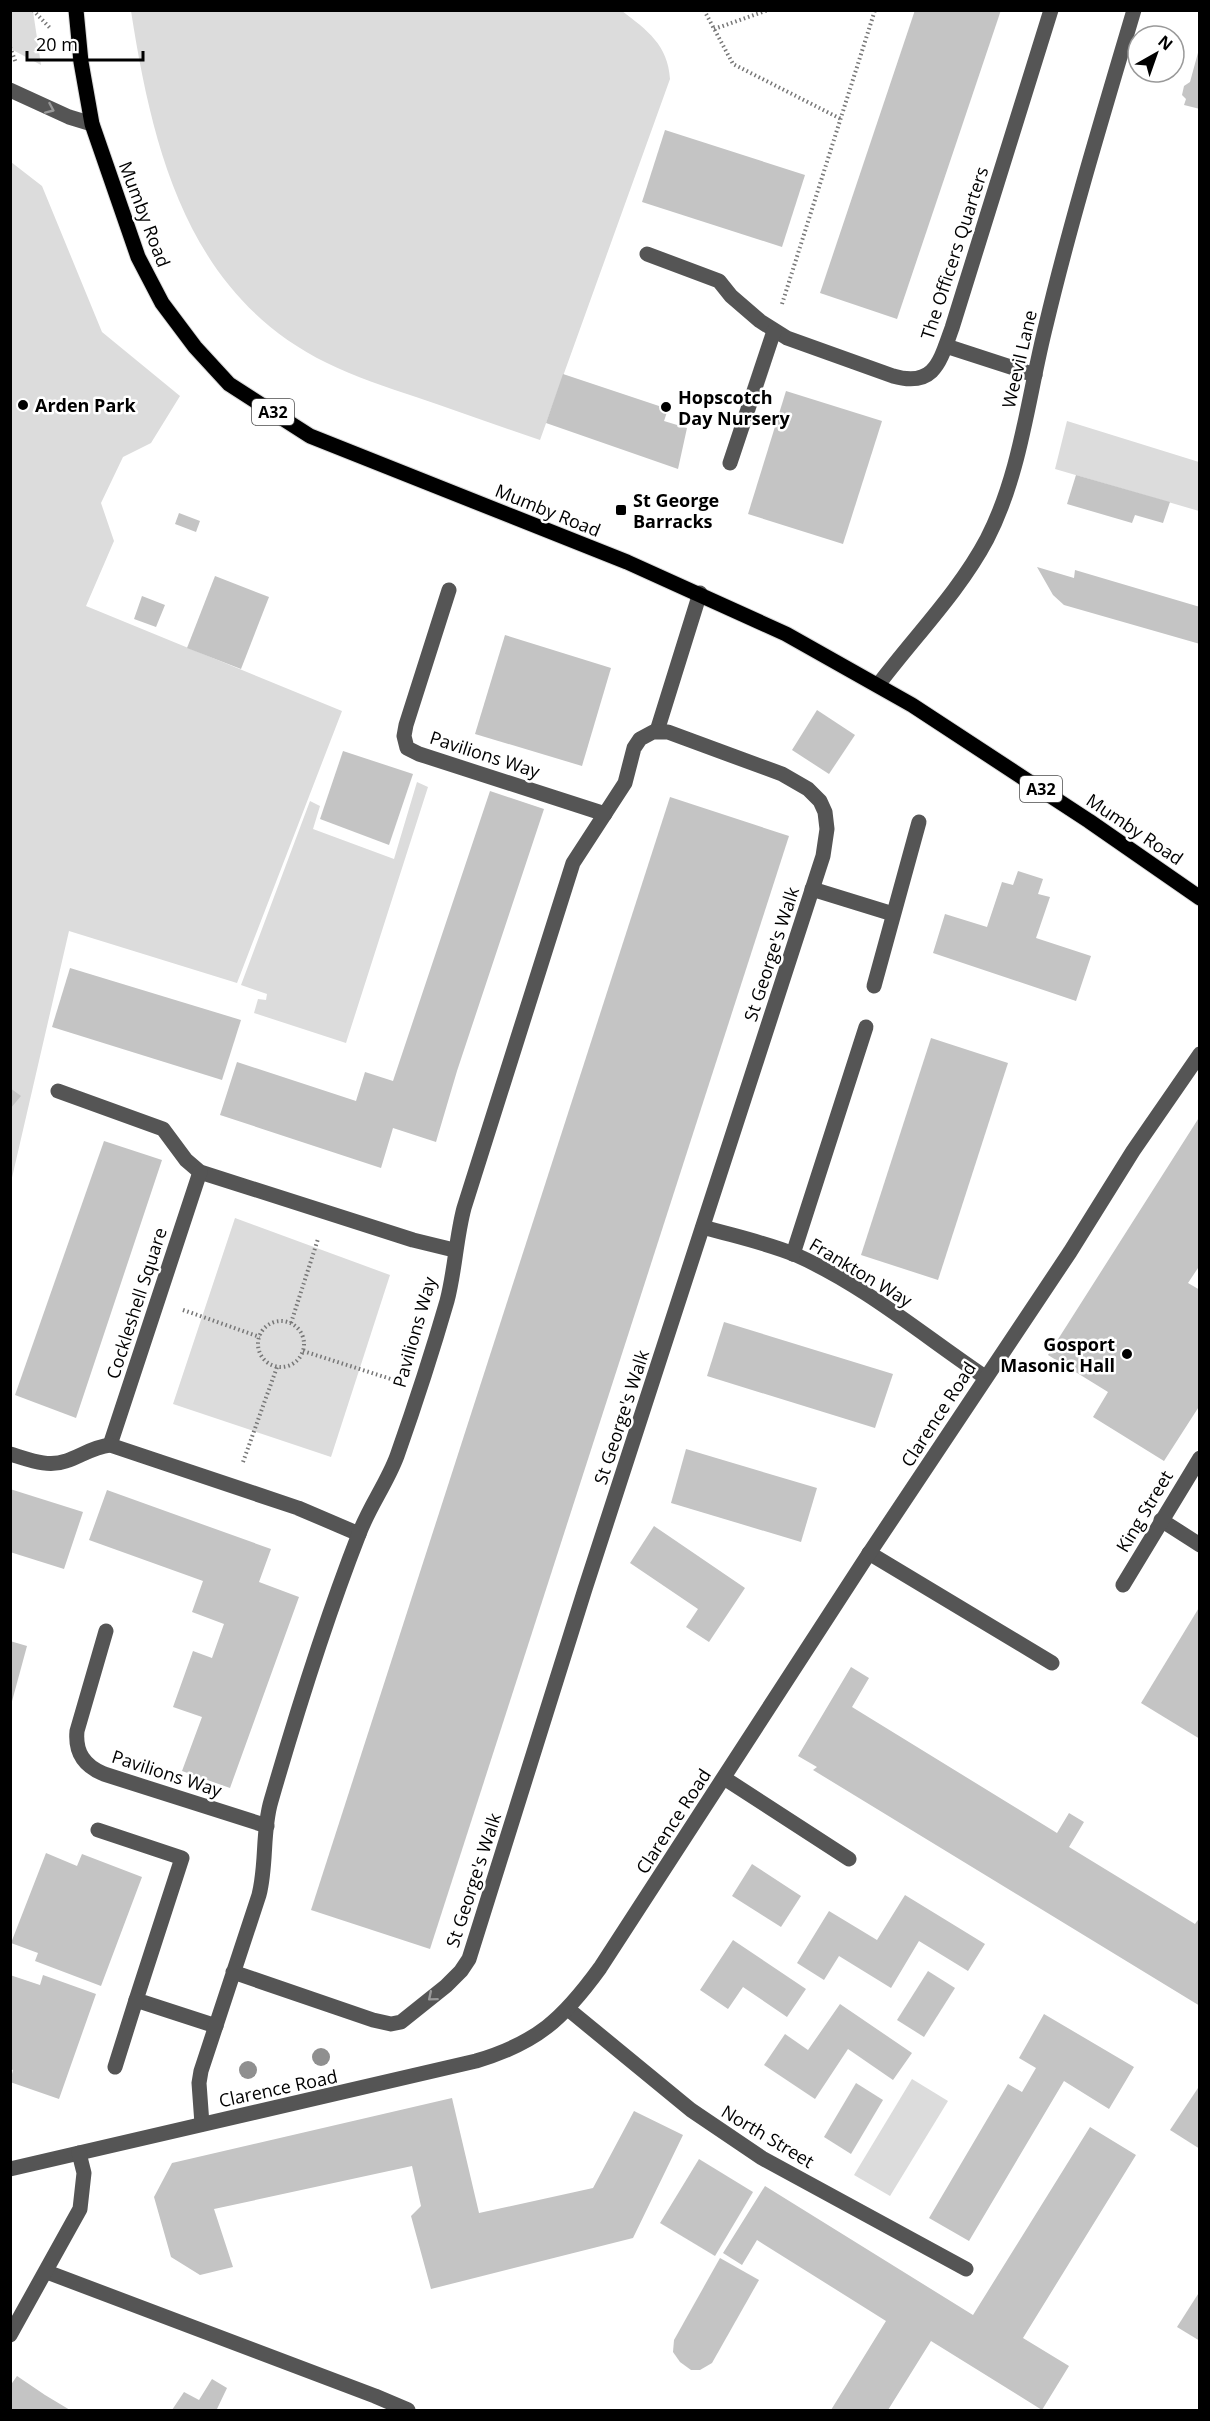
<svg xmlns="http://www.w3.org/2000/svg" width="1210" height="2421" font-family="'Open Sans',sans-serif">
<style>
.green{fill:#dcdcdc}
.building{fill:#c4c4c4}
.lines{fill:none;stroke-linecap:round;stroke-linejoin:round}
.major-casing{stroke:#dbdbdb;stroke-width:17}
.path{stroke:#777;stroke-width:4;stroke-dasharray:1.5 3;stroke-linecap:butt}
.minor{stroke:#555;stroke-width:15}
.major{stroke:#000;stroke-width:15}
.tree{fill:#8f8f8f}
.oneway{stroke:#999}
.poi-dot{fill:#000;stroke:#fff;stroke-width:2}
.labels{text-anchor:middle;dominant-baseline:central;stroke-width:5;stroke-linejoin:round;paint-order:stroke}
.shield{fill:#fff;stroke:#4c4c4c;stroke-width:1.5}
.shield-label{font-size:16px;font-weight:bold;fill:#000}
.street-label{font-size:18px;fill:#000;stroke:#fff}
.poi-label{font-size:18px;font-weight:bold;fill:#000;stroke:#fff;text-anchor:start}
</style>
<rect width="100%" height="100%" fill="#fff"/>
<!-- green -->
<g class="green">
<polygon points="10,11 33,11 41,65 11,49"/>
<path d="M131 11H622C647 30 668 45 670 79L540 440C498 426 457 411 416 397 386 387 355 377 327 363 188 295 153 151 131 11Z"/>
<polygon points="11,162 42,186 102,332 180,396 151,443 123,457 101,503 114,541 86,606 342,711 237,983 69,931 11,1182"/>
<polygon points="1067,421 1199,462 1199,511 1055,469"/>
<polygon points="417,782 428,787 346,1043 254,1013 258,999 266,1000 267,994 241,985 310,801 320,806 313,829 394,859"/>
<polygon points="235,1218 390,1275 331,1457 173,1404"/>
<polygon points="912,2079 948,2101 890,2196 854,2175"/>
</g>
<!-- building -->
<g class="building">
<polygon points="915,10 1001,10 897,319 820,293"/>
<polygon points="1199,49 1200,49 1200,109 1184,105 1186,99 1182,95 1184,86 1190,82"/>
<polygon points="665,130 805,175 782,247 642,202"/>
<polygon points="563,374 668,409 664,421 687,428 678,469 546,423"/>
<polygon points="786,391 882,421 843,544 748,514"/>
<polygon points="1076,475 1170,502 1163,523 1135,515 1132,523 1067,504"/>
<polygon points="179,513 200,521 196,532 175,524"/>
<polygon points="1037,567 1074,578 1075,570 1200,607 1200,644 1064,605 1053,595"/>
<polygon points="215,576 269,597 241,669 187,648"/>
<polygon points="142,596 165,605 156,627 134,619"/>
<polygon points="505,635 611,668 582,766 475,734"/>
<polygon points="817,710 855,735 829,774 792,750"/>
<polygon points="343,751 413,774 389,845 320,819"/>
<polygon points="490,791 544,809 457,1071 436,1142 393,1128 381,1168 220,1115 237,1062 356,1101 365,1072 393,1081"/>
<polygon points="670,797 789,836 430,1949 311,1910"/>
<polygon points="1018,871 1043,879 1038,894 1050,897 1036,938 1091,956 1076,1001 933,953 945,914 987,927 1002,882 1013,885"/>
<polygon points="70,968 241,1020 222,1080 52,1027"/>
<polygon points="931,1038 1008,1063 938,1280 861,1255"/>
<polygon points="10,1088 21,1096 10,1109"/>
<polygon points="1200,1116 1200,1265 1188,1283 1200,1290 1200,1405 1164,1461 1093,1417 1108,1392 1048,1355"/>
<polygon points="104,1141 162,1160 76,1418 15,1395"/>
<polygon points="724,1322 893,1374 875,1428 707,1376"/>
<polygon points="686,1449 817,1488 801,1542 671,1503"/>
<polygon points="10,1489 83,1512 64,1569 10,1552"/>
<polygon points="107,1490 271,1549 259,1582 299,1597 230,1788 182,1771 202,1717 173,1707 193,1651 212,1658 224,1624 192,1612 203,1581 89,1540"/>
<polygon points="654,1526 745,1588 709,1642 686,1627 698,1609 630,1563"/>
<polygon points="1200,1606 1200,1739 1141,1703"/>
<polygon points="10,1641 27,1646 11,1705 10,1705"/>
<polygon points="851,1667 869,1678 852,1707 1057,1833 1069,1813 1084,1822 1069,1847 1195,1924 1200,1917 1200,2006 813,1770 817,1767 798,1756"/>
<polygon points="46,1853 77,1866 82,1854 142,1877 101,1986 35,1961 38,1953 11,1943"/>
<polygon points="752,1864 801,1896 781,1927 732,1896"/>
<polygon points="905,1895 985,1944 968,1971 919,1941 891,1988 839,1956 824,1980 797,1963 829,1911 877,1940"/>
<polygon points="733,1940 806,1989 787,2017 743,1987 728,2009 700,1990"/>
<polygon points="928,1971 955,1988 924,2037 897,2020"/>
<polygon points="10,1975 40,1985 43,1975 96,1994 59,2099 10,2082 13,2070 10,2069"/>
<polygon points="840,2004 912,2053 893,2080 848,2049 815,2099 764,2065 785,2034 808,2050"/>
<polygon points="1044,2014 1134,2067 1109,2109 1064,2081 969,2241 929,2218 1008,2084 1022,2092 1036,2068 1019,2058"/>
<polygon points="856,2083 883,2100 851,2154 824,2137"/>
<polygon points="1200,2085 1200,2149 1170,2130"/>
<polygon points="452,2098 479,2213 593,2188 634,2111 683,2135 633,2238 431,2289 411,2216 421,2206 412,2166 214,2209 233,2267 200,2275 171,2257 154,2197 172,2163"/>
<polygon points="1090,2127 1136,2155 1023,2338 1069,2366 1042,2410 931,2341 888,2410 831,2410 886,2321 757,2240 742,2265 723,2253 765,2186 973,2315"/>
<polygon points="699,2159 753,2192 715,2256 660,2223"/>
<polygon points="720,2258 759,2280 712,2363 700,2370 691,2370 680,2362 673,2352 674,2340"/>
<polygon points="1200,2291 1200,2341 1177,2327"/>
<polygon points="17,2376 45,2395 70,2410 10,2410 10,2386"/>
<polygon points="212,2379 227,2388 217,2409 219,2410 172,2410 184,2392 199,2400"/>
</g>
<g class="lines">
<defs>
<polyline id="major" points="76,10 81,62 92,124 138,257 162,303 195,347 229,384 310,436 627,562 786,634 912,705 1089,821 1200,898"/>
</defs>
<!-- major casing -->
<use href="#major" class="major-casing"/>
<!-- path -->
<g class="path">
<polyline points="33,10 50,28"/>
<polyline points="704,10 733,64 841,119"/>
<polyline points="714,29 768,10"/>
<polyline points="10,47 16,63"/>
<polyline points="782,304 875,10"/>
<polyline points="183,1310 260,1337"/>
<circle cx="281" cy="1344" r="23"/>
<polyline points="291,1323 318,1239"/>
<polyline points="303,1351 394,1380"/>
<polyline points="243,1462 277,1367"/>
</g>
<!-- minor -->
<g class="minor">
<polyline points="10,90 69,117 92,124"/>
<path d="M647 254 719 281 731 296 760 321 787 338 893 376C935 388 940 361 952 328L1051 10"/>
<polyline points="946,346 1035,375"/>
<polyline points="730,463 774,331"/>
<polyline points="449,590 406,725 404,736 407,748 419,754 605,814"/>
<path d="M878 685C914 637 959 592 987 539 1021 473 1028 396 1046 325 1071 220 1103 115 1134 10"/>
<polyline points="657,731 700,593"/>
<polyline points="812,889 893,914"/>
<polyline points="874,986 919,822"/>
<polyline points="58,1091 163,1129 186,1160 200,1172 413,1240 454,1250"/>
<path d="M703 1227C734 1236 767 1243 796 1255 864 1285 924 1336 985 1377"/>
<polyline points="793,1254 866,1027"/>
<polyline points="110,1445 200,1172"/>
<path d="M10 1454C28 1459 47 1468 66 1461 81 1456 93 1447 110 1445L298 1508 359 1534"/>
<polyline points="1161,1520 1200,1545"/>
<polyline points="869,1553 1052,1663"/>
<polyline points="1123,1585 1200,1458"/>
<path d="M106 1631 77 1731C75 1752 84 1766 104 1774L267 1826"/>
<polyline points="724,1778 849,1859"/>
<polyline points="98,1830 182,1858 136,2000 216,2026"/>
<polyline points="568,2009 691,2110 762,2158 966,2269"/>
<polyline points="115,2067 136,2000"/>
<path d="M202 2124 199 2083 201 2071 259 1895C267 1864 262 1831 271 1801 297 1711 325 1621 359 1534 369 1507 387 1483 397 1456 415 1405 432 1353 447 1301 455 1271 456 1238 464 1208L573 863 625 783 634 748 640 739 653 732H668L782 774 808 789 820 801 825 812 827 829 823 856 585 1589 469 1959 461 1971 446 1986 401 2022 391 2024 373 2020 233 1972"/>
<path d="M10 2169 476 2061C537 2043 563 2019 600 1968L866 1558 1070 1252 1133 1151 1200 1054"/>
<polyline points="47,2272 375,2396 408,2410"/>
<polyline points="10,2335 80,2209 84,2173 79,2153"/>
</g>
<!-- major -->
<use href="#major" class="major"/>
</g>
<!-- trees -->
<g class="tree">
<circle cx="321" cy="2057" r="9"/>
<circle cx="248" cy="2070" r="9"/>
</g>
<!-- one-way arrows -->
<defs><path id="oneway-chevron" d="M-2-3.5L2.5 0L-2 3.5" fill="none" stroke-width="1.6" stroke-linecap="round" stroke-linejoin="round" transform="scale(1.5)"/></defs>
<g class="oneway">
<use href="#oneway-chevron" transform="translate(50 109) rotate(24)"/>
<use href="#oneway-chevron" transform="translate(432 1997) rotate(140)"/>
</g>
<!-- markers -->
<g class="poi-dot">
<circle cx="23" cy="405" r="6"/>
<circle cx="666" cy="407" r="6"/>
<rect x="615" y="504" width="12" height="12" rx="3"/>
<circle cx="1127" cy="1354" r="6"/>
</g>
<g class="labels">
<!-- shield labels -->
<g class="shield">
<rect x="252" y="399" width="42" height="26" rx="4.5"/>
<rect x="1020" y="776" width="42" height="26" rx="4.5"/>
</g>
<g class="shield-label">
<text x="273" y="412">A32</text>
<text x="1041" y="789">A32</text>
</g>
<!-- street labels -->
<g class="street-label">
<text transform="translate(145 214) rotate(69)">Mumby Road</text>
<text transform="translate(954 253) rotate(-72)">The Officers Quarters</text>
<text transform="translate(1019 359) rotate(-77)">Weevil Lane</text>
<text transform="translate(548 510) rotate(22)">Mumby Road</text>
<text transform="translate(485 754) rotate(18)">Pavilions Way</text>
<text transform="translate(1135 829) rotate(34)">Mumby Road</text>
<text transform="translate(771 954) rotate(-72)">St George's Walk</text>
<text transform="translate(861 1272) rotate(31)">Frankton Way</text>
<text transform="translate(136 1303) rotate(-72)">Cockleshell Square</text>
<text transform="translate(414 1332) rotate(-74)">Pavilions Way</text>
<text transform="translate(938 1414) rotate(-57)">Clarence Road</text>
<text transform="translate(621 1417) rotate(-72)">St George's Walk</text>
<text transform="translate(1144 1511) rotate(-59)">King Street</text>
<text transform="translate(167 1773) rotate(18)">Pavilions Way</text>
<text transform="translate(673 1821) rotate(-57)">Clarence Road</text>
<text transform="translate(473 1880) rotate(-72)">St George's Walk</text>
<text transform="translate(278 2088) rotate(-12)">Clarence Road</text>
<text transform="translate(768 2136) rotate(31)">North Street</text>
</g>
<!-- poi labels -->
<g class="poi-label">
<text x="678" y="397">Hopscotch<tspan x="678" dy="21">Day Nursery</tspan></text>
<text x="35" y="405">Arden Park</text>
<text x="633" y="500">St George<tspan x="633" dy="21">Barracks</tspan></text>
<text x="1115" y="1344" text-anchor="end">Gosport<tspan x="1115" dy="21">Masonic Hall</tspan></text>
</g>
</g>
<!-- border -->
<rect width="1210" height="2421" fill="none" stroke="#000000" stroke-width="24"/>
<!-- north arrow -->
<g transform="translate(1156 54) rotate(40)"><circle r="28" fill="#ffffff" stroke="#999999" stroke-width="1.5"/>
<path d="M0-4.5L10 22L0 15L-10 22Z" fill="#000000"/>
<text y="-9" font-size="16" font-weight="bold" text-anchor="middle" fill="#000000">N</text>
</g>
<!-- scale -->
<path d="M27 51v9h116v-9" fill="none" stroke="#000000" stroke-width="3"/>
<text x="36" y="51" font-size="18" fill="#000000" stroke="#ffffff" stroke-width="4.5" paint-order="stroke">20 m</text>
</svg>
